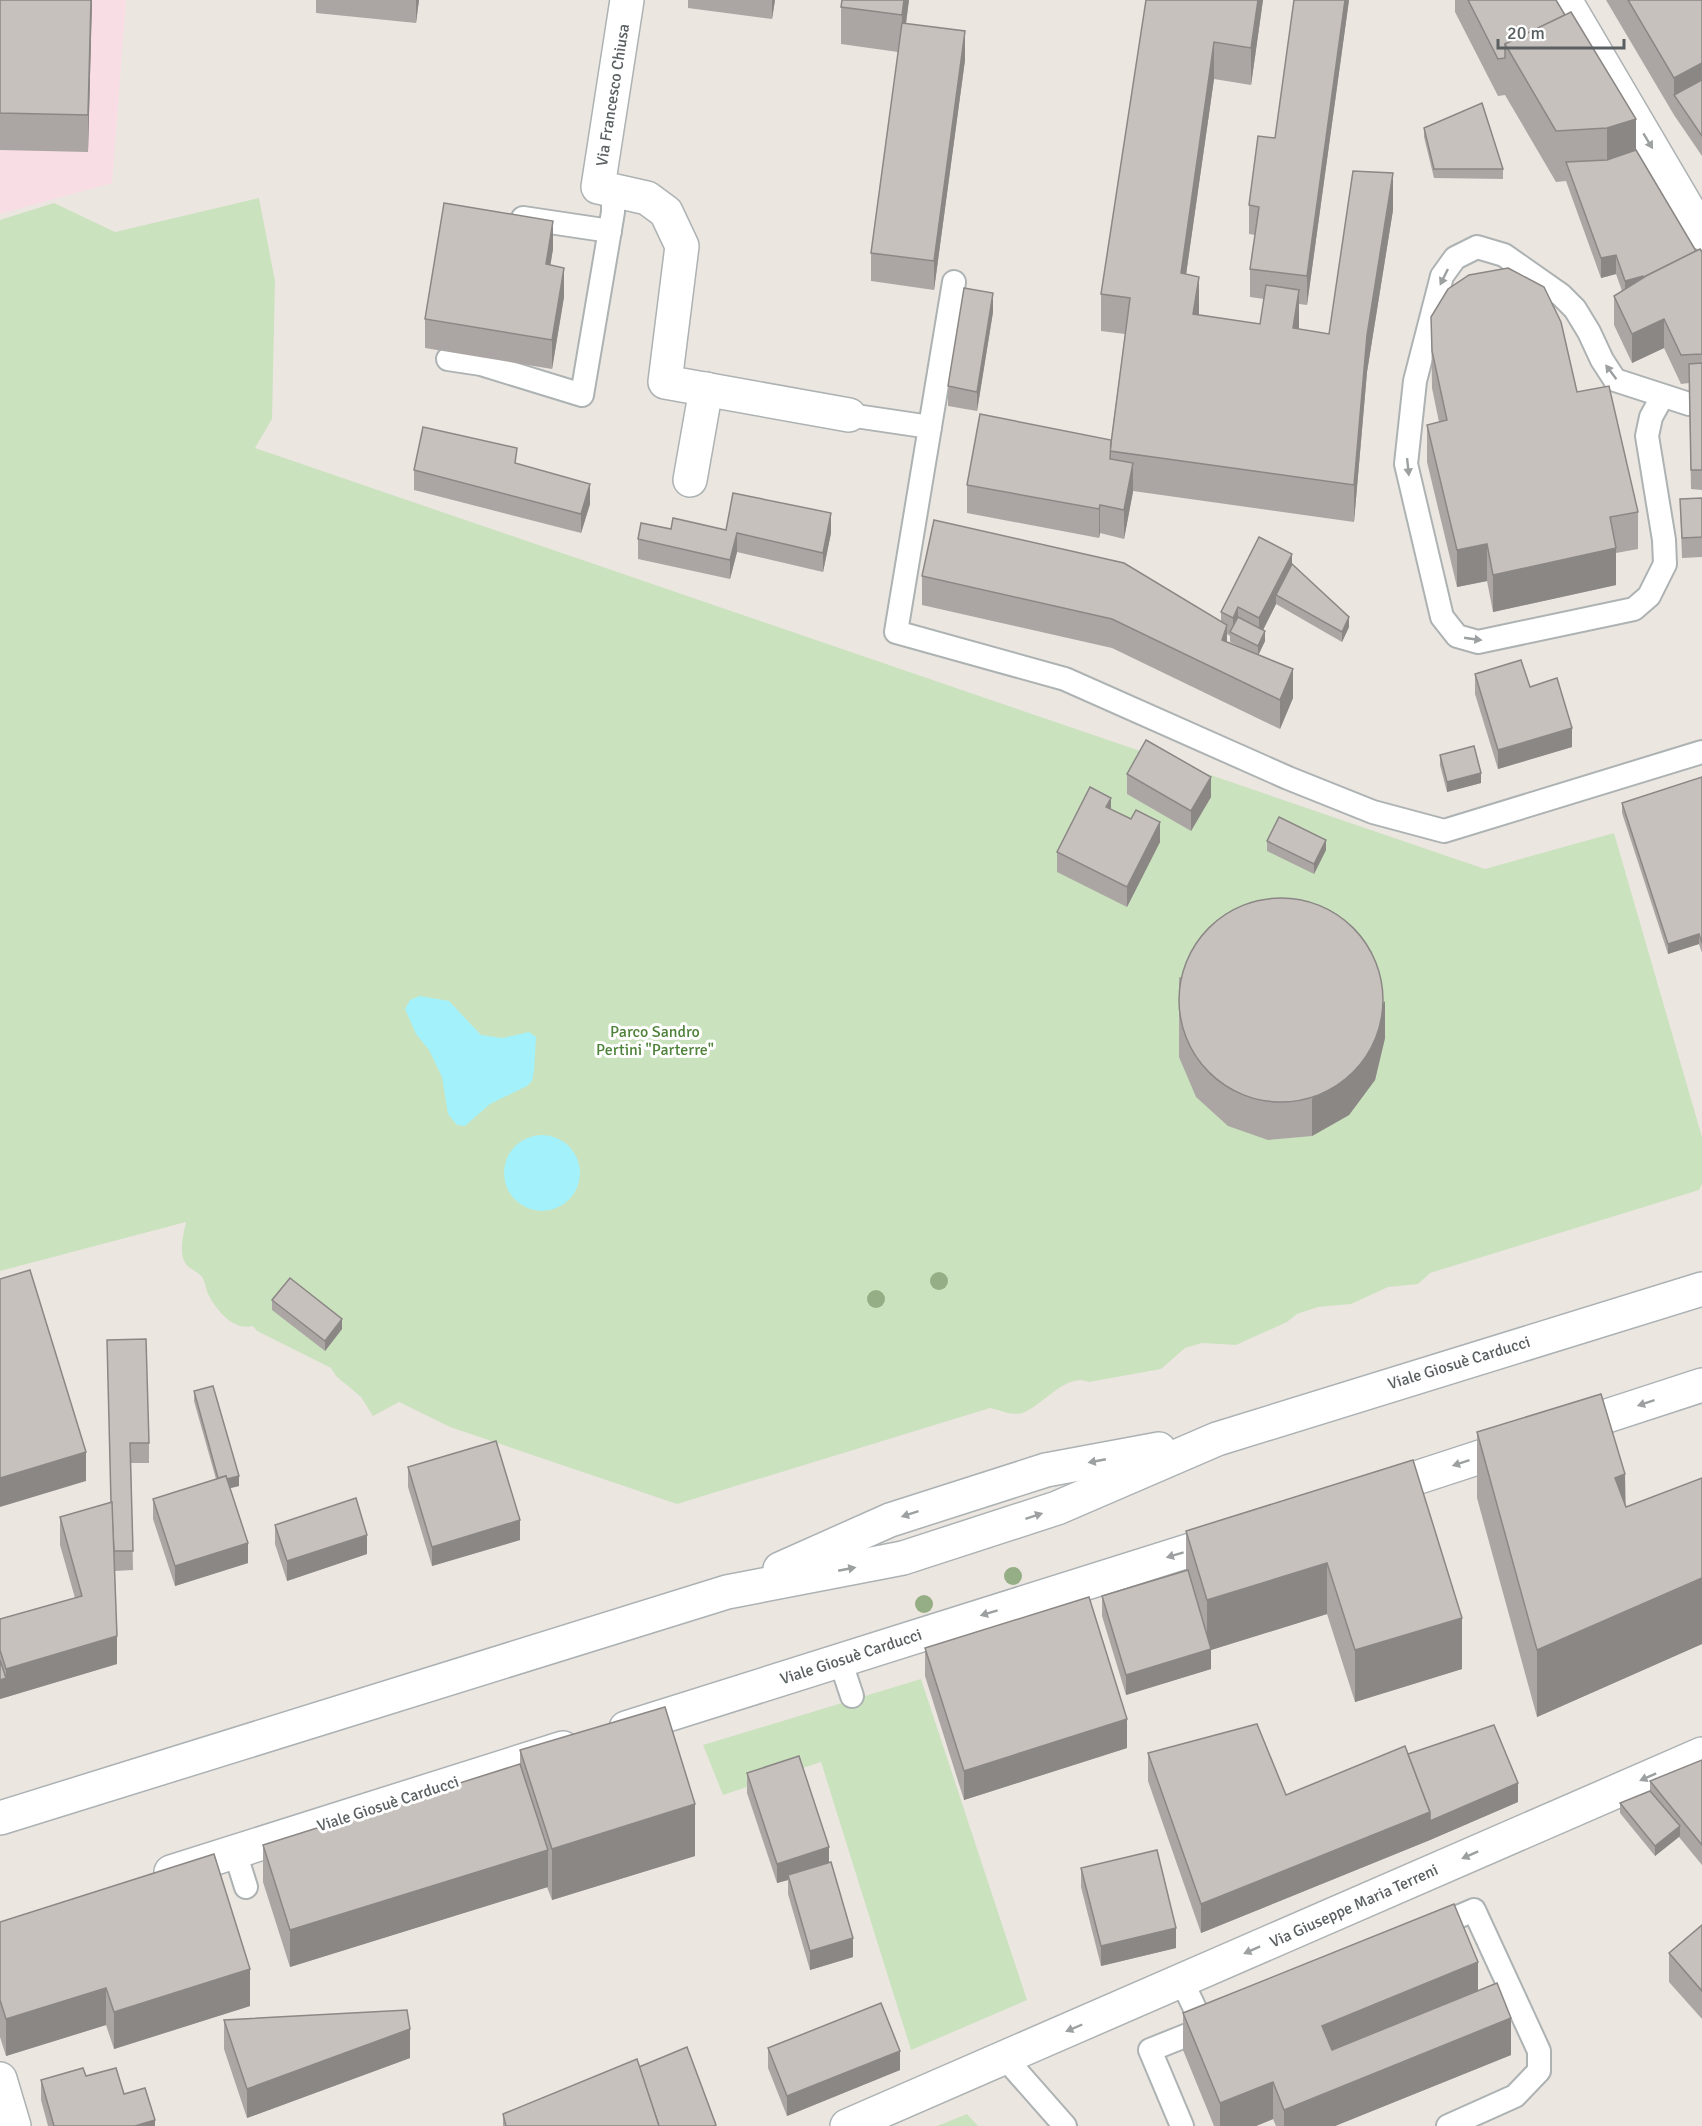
<svg xmlns="http://www.w3.org/2000/svg" width="1702" height="2126" font-family="Signika,sans-serif">
<style>
.medical{fill:#f9dde4}
.green{fill:#cbe2bf}
.water{fill:#a3f1fa}
.lines{fill:none;stroke-linecap:round;stroke-linejoin:round}
.lane-casing{stroke:#adb2b3;stroke-width:26}
.street-casing{stroke:#adb2b3;stroke-width:36}
.secondary-casing{stroke:#acb2b4;stroke-width:36}
.lane{stroke:#fff;stroke-width:22}
.street{stroke:#fff;stroke-width:33}
.secondary{stroke:#fff;stroke-width:33}
.tree{fill:#95ae85}
.wall{fill:#aba6a3;fill-rule:evenodd}
.shaded-wall{fill:#8b8785}
.building{fill:#c7c1be;stroke:#8b8785;stroke-width:1.5}
.oneway{fill:#9ca0a0}
.labels{text-anchor:middle;dominant-baseline:central;stroke-width:6;stroke-linejoin:round;paint-order:stroke}
.street-label{font-size:16px;fill:#5a6061;stroke:#fff}
.park-label{font-size:16px;fill:#4e8139;stroke:#fff}
</style>
<rect width="100%" height="100%" fill="#ece6e1"/>
<!-- medical -->
<polygon class="medical" points="0,0 126,0 112,183 0,214"/>
<!-- green -->
<g class="green">
<path d="M259 198 275 281 272 419 255 448 1485 869 1614 833 1702 1137V1184L1699 1190 1430 1273 1418 1284 1388 1287 1351 1304 1318 1307 1297 1314 1287 1322 1236 1345 1202 1343 1185 1348 1161 1369 1089 1382C1065 1372 1042 1407 1022 1413 1012 1416 1000 1410 990 1408L677 1504 450 1427 399 1402 373 1416 361 1397 336 1376 331 1368 257 1331 253 1326C233 1331 217 1311 208 1294 206 1289 205 1281 202 1277 195 1269 186 1269 183 1258 180 1247 184 1231 186 1222L0 1271V220L54 203 115 232Z"/>
<polygon points="921,1679 1027,2000 911,2050 821,1762 723,1795 703,1745"/>
<polygon points="967,2114 978,2126 937,2126"/>
</g>
<!-- water -->
<g class="water">
<polygon points="420,996 449,1001 481,1035 502,1038 529,1032 536,1037 534,1071 532,1081 527,1086 490,1104 465,1126 457,1125 448,1114 442,1077 429,1050 416,1034 405,1009 410,1000"/>
<circle cx="542" cy="1173" r="38"/>
</g>
<g class="lines">
<defs>
<g id="lane">
<polyline points="523,218 610,231"/>
<polyline points="954,282 896,632 1065,679 1288,778 1373,812 1444,831 1702,752"/>
<polyline points="448,359 481,364 582,395 613,212 613,190"/>
<polyline points="1662,397 1651,417 1647,436 1664,540 1665,564 1649,596 1634,609 1478,642 1457,636 1442,617 1406,464 1415,381 1442,276 1455,258 1477,247 1504,255 1561,295 1575,309 1589,332 1602,360 1615,380 1689,404"/>
<polyline points="849,415 930,427"/>
<polyline points="840,1660 852,1696"/>
<polyline points="235,1852 246,1887"/>
<polyline points="1432,1928 1474,1910 1539,2051 1539,2071 1515,2096 1448,2126"/>
<polyline points="1182,1981 1204,2028"/>
<polyline points="1005,2058 1065,2126"/>
<polyline points="1182,2126 1150,2050 1210,2026"/>
</g>
<g id="street">
<polyline points="627,0 598,187 647,198 666,212 682,246 665,382 849,415"/>
<polyline points="1565,0 1702,233"/>
<polyline points="690,480 706,389"/>
<polyline points="0,2079 14,2126"/>
<polyline points="847,2126 1702,1754"/>
</g>
<g id="secondary">
<polyline points="1567,1429 1702,1385"/>
<polyline points="1376,1491 1520,1444"/>
<polyline points="780,1569 890,1520 1046,1470 1159,1449"/>
<polyline points="626,1728 1229,1538"/>
<polyline points="0,1818 727,1592 903,1558 1057,1508 1217,1439 1702,1289"/>
<polyline points="171,1872 563,1748"/>
</g>
</defs>
<!-- lane casing -->
<use href="#lane" class="lane-casing"/>
<!-- street casing -->
<use href="#street" class="street-casing"/>
<!-- secondary casing -->
<use href="#secondary" class="secondary-casing"/>
<!-- lane -->
<use href="#lane" class="lane"/>
<!-- street -->
<use href="#street" class="street"/>
<!-- secondary -->
<use href="#secondary" class="secondary"/>
</g>
<!-- trees -->
<g class="tree">
<circle cx="939" cy="1281" r="9"/>
<circle cx="876" cy="1299" r="9"/>
<circle cx="1013" cy="1576" r="9"/>
<circle cx="924" cy="1604" r="9"/>
</g>
<!-- wall -->
<g class="wall">
<polygon points="0,0 92,0 88,152 0,150"/>
<polygon points="316,0 419,0 416,23 316,13"/>
<polygon points="688,0 775,0 772,19 688,8"/>
<polygon points="909,0 906,24 965,60 934,290 871,281 871,253 898,52 841,44 841,7"/>
<polygon points="1146,0 1263,0 1251,85 1214,79 1186,274 1199,315 1260,324 1264,299 1250,297 1250,269 1255,235 1249,234 1249,205 1275,138 1349,0 1307,305 1299,304 1299,329 1329,334 1393,210 1367,372 1354,522 1133,491 1124,539 1100,533 1099,538 967,513 967,485 1111,440 1125,334 1101,331 1101,294"/>
<polygon points="1455,0 1556,0 1636,150 1696,251 1702,252 1702,490 1691,489 1689,383 1681,384 1664,348 1632,363 1614,325 1614,296 1622,291 1616,274 1601,278 1566,181 1556,182 1505,95 1498,96 1455,12"/>
<polygon points="1606,0 1702,0 1702,156 1674,115"/>
<polygon points="1424,128 1503,169 1503,179 1434,178 1424,137"/>
<polygon points="553,249 550,265 564,297 552,369 425,348 425,319"/>
<polygon points="993,312 977,411 948,406 948,386"/>
<polygon points="1431,317 1577,392 1638,512 1638,549 1616,553 1616,585 1493,612 1487,581 1457,587 1427,462 1427,425 1439,422 1432,388"/>
<polygon points="517,464 590,504 581,533 414,490 414,470"/>
<polygon points="1702,498 1702,557 1682,558 1680,499"/>
<polygon points="671,529 726,530 831,533 823,572 737,552 730,579 638,559 638,539"/>
<path d="M1292 564 1349 627 1342 642 1276 604 1263 630 1265 641 1258 655 1293 698 1280 729 1112 648 922 605V576L1221 622V612ZM1227 634 1230 636V642L1247 650 1227 642Z"/>
<polygon points="1475,674 1530,687 1572,747 1498,769 1475,694"/>
<polygon points="1440,755 1481,783 1447,792 1440,765"/>
<polygon points="1127,774 1211,797 1191,831 1127,794"/>
<polygon points="1702,777 1702,953 1699,944 1668,954 1622,813 1622,803"/>
<polygon points="1111,809 1160,842 1127,907 1057,872 1057,852"/>
<polygon points="1267,841 1326,850 1314,874 1267,851"/>
<polygon points="1179,977 1385,1038 1375,1080 1349,1115 1312,1136 1268,1140 1228,1126 1196,1097 1179,1057"/>
<polygon points="272,1300 342,1329 325,1351 272,1310"/>
<polygon points="107,1340 149,1443 149,1463 131,1463 133,1570 115,1571 117,1664 0,1699 0,1619 75,1598 60,1545 60,1517 111,1503"/>
<polygon points="194,1391 239,1486 230,1488 248,1563 175,1586 153,1519 153,1499 216,1479 194,1401"/>
<polygon points="1477,1432 1625,1474 1626,1507 1702,1478 1702,1644 1537,1717 1477,1498"/>
<polygon points="1413,1460 1462,1669 1355,1702 1327,1614 1211,1650 1211,1669 1126,1695 1102,1616 1102,1596 1186,1571 1186,1531"/>
<polygon points="408,1467 520,1540 432,1566 408,1487"/>
<polygon points="275,1525 367,1554 287,1581 275,1544"/>
<polygon points="925,1648 1127,1748 964,1800 925,1676"/>
<polygon points="520,1750 695,1856 552,1900 547,1887 290,1967 263,1882 263,1845 520,1764"/>
<polygon points="1148,1753 1286,1795 1408,1754 1518,1802 1430,1840 1201,1933 1148,1781"/>
<polygon points="1702,1760 1702,1865 1679,1837 1655,1856 1620,1813 1620,1803 1650,1791 1650,1781"/>
<polygon points="747,1773 829,1863 853,1957 810,1970 788,1894 788,1880 777,1883 747,1793"/>
<polygon points="1081,1868 1176,1948 1101,1966 1081,1887"/>
<polygon points="0,1922 250,2006 114,2049 106,2025 6,2056 0,2037"/>
<polygon points="1702,1925 1702,2019 1669,1982 1669,1953"/>
<polygon points="1478,1991 1511,2055 1335,2126 1276,2126 1273,2119 1256,2126 1214,2126 1183,2050 1183,2013"/>
<polygon points="224,2020 410,2058 247,2118 224,2049"/>
<polygon points="768,2048 900,2070 787,2116 768,2068"/>
<polygon points="639,2067 716,2126 503,2126 503,2114"/>
<polygon points="86,2076 124,2094 155,2126 48,2126 41,2100 41,2080"/>
</g>
<!-- shaded-wall -->
<g class="shaded-wall">
<polygon points="91,0 92,0 88,152 88,115"/>
<polygon points="416,0 419,0 416,23"/>
<polygon points="772,0 775,0 772,19"/>
<polygon points="904,0 909,0 902,52 902,15"/>
<polygon points="1258,0 1263,0 1251,85 1251,48"/>
<polygon points="1345,0 1349,0 1307,305 1307,276"/>
<polygon points="965,31 965,60 934,290 934,261"/>
<polygon points="1214,42 1214,79 1181,310 1181,273"/>
<polygon points="1702,63 1702,100 1674,95 1674,78"/>
<polygon points="1636,119 1636,170 1607,179 1607,128"/>
<polygon points="1393,173 1393,210 1367,372 1354,522 1354,485 1367,335"/>
<polygon points="553,221 553,249 546,293 546,264"/>
<polygon points="1616,255 1616,274 1601,278 1601,258"/>
<polygon points="564,268 564,297 552,369 552,340"/>
<polygon points="1643,276 1643,295 1625,300 1625,281"/>
<polygon points="1199,277 1199,314 1193,351 1193,314"/>
<polygon points="1299,290 1299,327 1293,365 1293,328"/>
<polygon points="993,293 993,312 977,411 977,392"/>
<polygon points="1664,319 1664,348 1632,363 1632,334"/>
<polygon points="1133,463 1133,492 1124,539 1124,510"/>
<polygon points="590,484 590,504 581,533 581,514"/>
<polygon points="1100,505 1100,533 1099,538 1099,509"/>
<polygon points="831,513 831,533 823,572 823,553"/>
<polygon points="737,533 737,552 730,579 730,560"/>
<polygon points="1487,544 1487,581 1457,587 1457,550"/>
<polygon points="1616,548 1616,585 1493,612 1493,575"/>
<polygon points="1292,554 1292,573 1276,595 1276,604 1259,638 1259,618"/>
<polygon points="1238,607 1238,627 1233,633 1233,618"/>
<polygon points="1349,617 1349,627 1342,642 1342,632"/>
<polygon points="1227,625 1227,654 1222,640"/>
<polygon points="1265,631 1265,641 1258,656 1258,646"/>
<polygon points="1293,669 1293,698 1280,729 1280,700"/>
<polygon points="1572,728 1572,747 1498,769 1498,750"/>
<polygon points="1481,773 1481,783 1447,792 1447,782"/>
<polygon points="1211,777 1211,797 1191,831 1191,811"/>
<polygon points="1111,798 1111,818 1106,807"/>
<polygon points="1160,822 1160,842 1127,907 1127,887"/>
<polygon points="1326,840 1326,850 1314,874 1314,864"/>
<polygon points="1699,934 1699,944 1668,954 1668,944"/>
<polygon points="1385,1001 1385,1038 1375,1080 1349,1115 1312,1136 1312,1099"/>
<polygon points="342,1319 342,1329 325,1351 325,1341"/>
<polygon points="86,1452 86,1481 0,1507 0,1478"/>
<polygon points="1625,1474 1625,1540 1615,1478"/>
<polygon points="239,1476 239,1486 219,1491 219,1482"/>
<polygon points="520,1520 520,1540 432,1566 432,1547"/>
<polygon points="367,1535 367,1554 287,1581 287,1561"/>
<polygon points="248,1543 248,1563 175,1586 175,1566"/>
<polygon points="1327,1563 1327,1614 1211,1650 1211,1669 1126,1695 1126,1675 1207,1650 1207,1600"/>
<polygon points="1702,1578 1702,1644 1537,1717 1537,1650"/>
<polygon points="1462,1618 1462,1669 1355,1702 1355,1650"/>
<polygon points="117,1636 117,1664 0,1699 0,1680 6,1678 6,1669"/>
<polygon points="1127,1719 1127,1748 964,1800 964,1771"/>
<polygon points="1518,1783 1518,1802 1430,1840 1201,1933 1201,1904 1430,1812"/>
<polygon points="695,1804 695,1856 552,1900 552,1849"/>
<polygon points="1680,1826 1680,1836 1655,1856 1655,1846"/>
<polygon points="829,1847 829,1866 788,1875 788,1880 777,1883 777,1864"/>
<polygon points="548,1850 548,1887 290,1967 290,1930"/>
<polygon points="1176,1928 1176,1948 1101,1966 1101,1946"/>
<polygon points="853,1938 853,1957 810,1970 810,1951"/>
<polygon points="1478,1962 1478,1999 1322,2063 1322,2026"/>
<polygon points="250,1969 250,2006 114,2049 114,2012"/>
<polygon points="106,1988 106,2025 6,2056 6,2019"/>
<polygon points="1511,2018 1511,2055 1335,2126 1284,2126 1284,2110"/>
<polygon points="410,2029 410,2058 247,2118 247,2089"/>
<polygon points="900,2051 900,2070 787,2116 787,2096"/>
<polygon points="1273,2082 1273,2119 1256,2126 1220,2126 1220,2103"/>
<polygon points="155,2120 155,2126 135,2126"/>
</g>
<!-- building -->
<g class="building">
<polygon points="0,0 91,0 88,115 0,113"/>
<polygon points="842,0 904,0 902,15 841,7"/>
<polygon points="1146,0 1258,0 1251,48 1214,42 1181,273 1199,277 1193,314 1260,324 1266,285 1299,290 1293,328 1329,334 1353,171 1393,173 1367,335 1354,485 1110,451 1130,298 1101,294"/>
<polygon points="1294,0 1345,0 1307,276 1250,269 1259,207 1249,205 1258,136 1275,138"/>
<polygon points="1468,0 1556,0 1565,15 1505,44 1505,58 1498,59"/>
<polygon points="1628,0 1702,0 1702,63 1674,78"/>
<polygon points="1571,12 1636,119 1607,128 1556,131 1505,44"/>
<polygon points="902,23 965,31 934,261 871,253"/>
<polygon points="1702,80 1702,136 1674,95"/>
<polygon points="1482,103 1503,169 1434,169 1424,128"/>
<polygon points="1636,150 1696,251 1644,277 1643,276 1625,281 1616,255 1601,258 1566,162 1607,160"/>
<polygon points="444,203 553,221 546,264 564,268 552,340 425,319"/>
<polygon points="1700,249 1702,252 1702,354 1681,355 1664,319 1632,334 1614,296 1646,276"/>
<polygon points="1508,268 1544,287 1561,322 1577,392 1609,386 1638,512 1610,517 1616,548 1493,575 1487,544 1457,550 1427,425 1447,420 1432,351 1431,317 1448,289 1469,275"/>
<polygon points="964,288 993,293 977,392 948,386"/>
<polygon points="1702,363 1702,470 1691,470 1689,364"/>
<polygon points="980,414 1111,440 1110,459 1133,463 1124,510 1100,505 1099,509 967,485"/>
<polygon points="423,427 517,448 515,463 590,484 581,514 414,470"/>
<polygon points="733,493 831,513 823,553 737,533 730,560 638,539 641,523 671,529 673,518 726,530"/>
<polygon points="1702,498 1702,537 1682,538 1680,499"/>
<polygon points="934,520 1124,563 1227,625 1222,640 1293,669 1280,700 1112,619 922,576"/>
<polygon points="1259,537 1292,554 1259,618 1238,607 1233,618 1221,612"/>
<polygon points="1292,564 1349,617 1342,632 1276,595"/>
<polygon points="1238,617 1265,631 1258,646 1230,632"/>
<polygon points="1521,660 1530,687 1557,678 1572,728 1498,750 1475,674"/>
<polygon points="1146,740 1211,777 1191,811 1127,774"/>
<polygon points="1474,746 1481,773 1447,782 1440,755"/>
<polygon points="1702,777 1702,943 1699,934 1668,944 1622,803"/>
<polygon points="1090,787 1111,798 1106,807 1131,819 1136,810 1160,822 1127,887 1057,852"/>
<polygon points="1279,817 1326,840 1314,864 1267,841"/>
<circle cx="1281" cy="1000" r="102"/>
<polygon points="30,1270 86,1452 0,1478 0,1279"/>
<polygon points="290,1278 342,1319 325,1341 272,1300"/>
<polygon points="146,1339 149,1443 130,1443 133,1551 114,1551 111,1502 107,1340"/>
<polygon points="213,1386 239,1476 227,1479 226,1476 218,1478 194,1391"/>
<polygon points="1601,1394 1625,1474 1615,1478 1626,1507 1702,1478 1702,1578 1537,1650 1477,1432"/>
<polygon points="496,1441 520,1520 432,1547 408,1467"/>
<polygon points="1413,1460 1462,1618 1355,1650 1327,1563 1207,1600 1186,1531"/>
<polygon points="226,1476 248,1543 175,1566 153,1499"/>
<polygon points="356,1498 367,1535 287,1561 275,1525"/>
<polygon points="112,1502 117,1636 6,1669 0,1650 0,1619 82,1596 60,1517"/>
<polygon points="1188,1570 1211,1649 1126,1675 1102,1596"/>
<polygon points="1089,1597 1127,1719 964,1771 925,1648"/>
<polygon points="0,1660 6,1678 0,1680"/>
<polygon points="665,1707 695,1804 552,1849 520,1750"/>
<polygon points="1257,1724 1286,1795 1405,1746 1430,1812 1201,1904 1148,1753"/>
<polygon points="1494,1725 1518,1783 1430,1821 1430,1812 1408,1754"/>
<polygon points="799,1756 829,1847 777,1864 747,1773"/>
<polygon points="1702,1760 1702,1845 1650,1781"/>
<polygon points="520,1764 548,1850 290,1930 263,1845"/>
<polygon points="1650,1791 1680,1826 1655,1846 1620,1803"/>
<polygon points="1157,1850 1176,1928 1101,1946 1081,1868"/>
<polygon points="214,1854 250,1969 114,2012 106,1988 6,2019 0,2000 0,1922"/>
<polygon points="831,1862 853,1938 810,1951 788,1875"/>
<polygon points="1454,1904 1478,1962 1322,2026 1332,2050 1497,1983 1511,2018 1284,2110 1273,2082 1220,2103 1183,2013"/>
<polygon points="1702,1925 1702,1991 1669,1953"/>
<polygon points="881,2003 900,2051 787,2096 768,2048"/>
<polygon points="407,2010 410,2029 247,2089 224,2020"/>
<polygon points="687,2047 716,2125 714,2126 659,2126 639,2067"/>
<polygon points="637,2059 659,2126 506,2126 503,2114"/>
<polygon points="83,2068 86,2076 116,2068 124,2094 145,2088 155,2120 135,2126 54,2126 41,2080"/>
</g>
<!-- one-way arrows -->
<defs><path id="oneway-solid" d="M-6-.8H1V-3.2L6.5 0L1 3.2V.8H-6Z" transform="scale(1.5)"/></defs>
<g class="oneway">
<use href="#oneway-solid" transform="translate(1648 141) rotate(59)"/>
<use href="#oneway-solid" transform="translate(1444 277) rotate(116)"/>
<use href="#oneway-solid" transform="translate(1611 372) rotate(-127)"/>
<use href="#oneway-solid" transform="translate(1408 467) rotate(84)"/>
<use href="#oneway-solid" transform="translate(1473 639) rotate(8)"/>
<use href="#oneway-solid" transform="translate(1646 1403) rotate(162)"/>
<use href="#oneway-solid" transform="translate(1097 1461) rotate(169)"/>
<use href="#oneway-solid" transform="translate(1461 1463) rotate(162)"/>
<use href="#oneway-solid" transform="translate(910 1514) rotate(162)"/>
<use href="#oneway-solid" transform="translate(1034 1516) rotate(-18)"/>
<use href="#oneway-solid" transform="translate(1175 1555) rotate(163)"/>
<use href="#oneway-solid" transform="translate(847 1569) rotate(-11)"/>
<use href="#oneway-solid" transform="translate(989 1613) rotate(163)"/>
<use href="#oneway-solid" transform="translate(1648 1777) rotate(156)"/>
<use href="#oneway-solid" transform="translate(1470 1855) rotate(156)"/>
<use href="#oneway-solid" transform="translate(1252 1950) rotate(156)"/>
<use href="#oneway-solid" transform="translate(1074 2028) rotate(157)"/>
</g>
<g class="labels">
<!-- street labels -->
<g class="street-label">
<text transform="translate(613 95) rotate(-81)">Via Francesco Chiusa</text>
<text transform="translate(1459 1363) rotate(-17)">Viale Giosuè Carducci</text>
<text transform="translate(851 1657) rotate(-18)">Viale Giosuè Carducci</text>
<text transform="translate(388 1804) rotate(-18)">Viale Giosuè Carducci</text>
<text transform="translate(1354 1906) rotate(-24)">Via Giuseppe Maria Terreni</text>
</g>
<!-- park labels -->
<g class="park-label">
<text x="655" y="1032">Parco Sandro<tspan x="655" dy="18">Pertini "Parterre"</tspan></text>
</g>
</g>
<!-- scale -->
<path d="M1498 39v9h126v-9" fill="none" stroke="#5a6061" stroke-width="3"/>
<text x="1507" y="39" font-size="18" fill="#5a6061" stroke="#ffffff" stroke-width="4.5" paint-order="stroke">20 m</text>
</svg>
